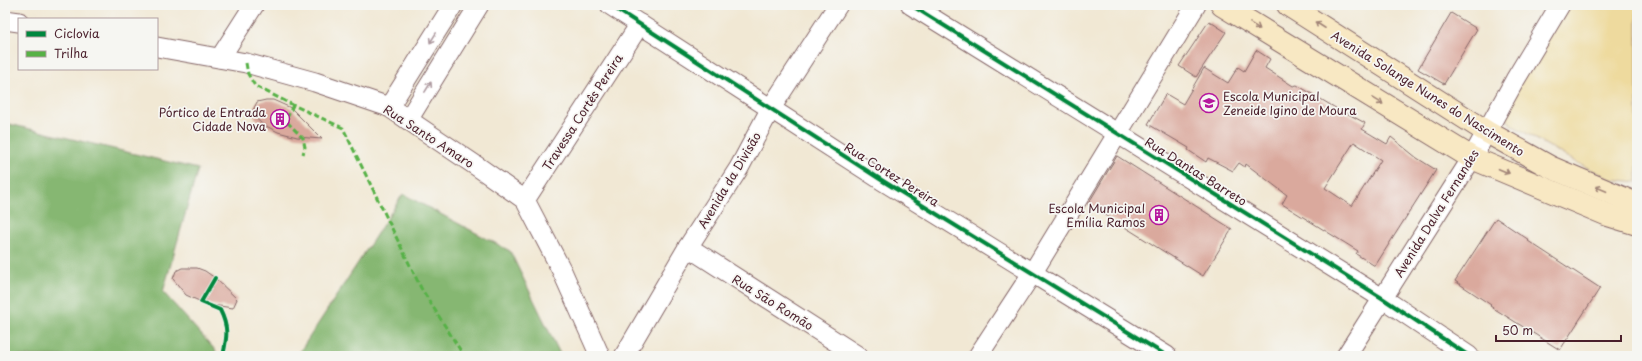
<svg xmlns="http://www.w3.org/2000/svg" width="1642" height="361" font-family="'Playpen Sans',sans-serif">
<style>
.forest{fill:#86b772;stroke:#686b4e}
.sand{fill:#eeda9e;stroke:#9c7c64}
.building{fill:#daa99d;fill-rule:evenodd}
.lines{fill:none;stroke-linecap:round;stroke-linejoin:round}
.street-casing{stroke:#846566;stroke-width:21}
.secondary-casing{stroke:#846566;stroke-width:24}
.street{stroke:#fff;stroke-width:19}
.secondary{stroke:#f8e8c3;stroke-width:22}
.quiet{stroke:#57b146;stroke-width:3;stroke-dasharray:6 3;stroke-linecap:butt}
.cycleway-casing{stroke:#f6f6f2;stroke-width:6}
.cycleway{stroke:#00873e;stroke-width:4}
.oneway{stroke:#a18477}
.oneway2{stroke:#ae9aa0}
.labels{text-anchor:middle;dominant-baseline:central;stroke-width:3.5;stroke-linejoin:round;paint-order:stroke}
.street-label{font-size:12px;fill:#4a1f2b;stroke:#f6f6f2}
.poi-label{font-size:12px;fill:#4a1f2b;stroke:#f6f6f2;text-anchor:end}
</style>
<rect width="100%" height="100%" fill="#f6f6f2"/>
<filter id="ink" filterUnits="userSpaceOnUse"><feTurbulence type="fractalNoise" baseFrequency=".025" numOctaves="2"/><feDisplacementMap in="SourceGraphic" scale="8" xChannelSelector="R" yChannelSelector="G"/><feConvolveMatrix kernelMatrix="1 2 1 2 8 2 1 2 1" color-interpolation-filters="sRGB"/></filter>
<filter id="wash" filterUnits="userSpaceOnUse"><feTurbulence type="fractalNoise" baseFrequency=".012" numOctaves="4" result="noise"/><feDisplacementMap in="SourceGraphic" scale="16" xChannelSelector="R" yChannelSelector="G"/><feGaussianBlur stdDeviation="0.9" result="paint"/><feColorMatrix in="noise" values="0 0 0 0 0 0 0 0 0 0 0 0 0 0 0 0 0 1.4 0 .05"/><feComposite in="paint" operator="in"/></filter>
<g filter="url(#wash)">
<rect width="100%" height="100%" fill="#f1e8d4"/>
<!-- forest -->
<g class="forest">
<polygon points="5,123 198,169 163,292 216,351 214,356 5,356"/>
<polygon points="403,194 510,251 561,356 297,356"/>
</g>
<!-- sand -->
<polygon class="sand" points="1568,5 1637,5 1637,182 1610,179 1574,161 1512,125 1500,111"/>
<g id="blocks">
<!-- building -->
<g class="building">
<polygon points="1451,13 1477,29 1444,84 1418,69"/>
<polygon points="1209,21 1226,32 1196,77 1179,66"/>
<path d="M1256 50 1270 59 1265 68 1293 86 1297 85 1339 110V109L1365 123 1362 129 1387 144 1391 137 1417 158 1436 170 1375 266 1356 254 1358 251 1282 204 1287 195 1246 164 1245 167 1239 163 1233 171 1208 158 1206 162 1188 150 1189 148 1148 124 1166 94 1183 104 1204 68 1228 83 1238 67 1244 71ZM1354 142 1381 160 1352 206 1325 188Z"/>
<polygon points="266,100 273,100 291,108 322,139 297,137 278,132 262,124 251,114 257,102"/>
<polygon points="1117,156 1232,229 1203,276 1088,204"/>
<polygon points="1496,218 1529,240 1528,241 1600,288 1560,350 1490,306 1491,305 1455,281"/>
<polygon points="182,268 197,268 205,271 215,278 237,299 233,308 206,304 186,295 173,279 176,271"/>
</g>
</g>
</g>
<g filter="url(#ink)">
<use href="#blocks" fill-opacity="0" stroke="#846566" stroke-width="1"/>
<g class="lines">
<defs>
<g id="street">
<polyline points="610,5 883,181 1167,356"/>
<polyline points="911,5 1382,298 1469,356"/>
<polyline points="5,20 19,22"/>
<polyline points="157,47 246,63 315,82 389,107 481,169 525,200 562,271 600,356"/>
<polyline points="220,58 254,5"/>
<polyline points="389,107 453,5"/>
<polyline points="408,120 479,5"/>
<polyline points="525,200 640,24"/>
<polyline points="688,247 858,356"/>
<polyline points="624,356 688,247 739,168 771,108 838,5"/>
<polyline points="978,356 1033,272 1196,5"/>
<polyline points="1346,356 1472,158 1515,80 1560,5"/>
</g>
<g id="secondary">
<polyline points="1222,5 1472,158 1608,215 1637,224"/>
<polyline points="1288,5 1487,132 1550,167 1637,204"/>
</g>
</defs>
<!-- street casing -->
<use href="#street" class="street-casing"/>
<!-- secondary casing -->
<use href="#secondary" class="secondary-casing"/>
<!-- street -->
<use href="#street" class="street"/>
<!-- secondary -->
<use href="#secondary" class="secondary"/>
<!-- quiet -->
<g class="quiet">
<polyline points="246,63 248,74 255,86 293,105 343,128 421,288 464,356"/>
<polyline points="293,105 287,118 288,123 303,138 305,147 303,154"/>
</g>
<defs>
<g id="cycleway">
<polyline points="610,5 883,181 1167,356"/>
<polyline points="911,5 1382,298 1469,356"/>
<path d="M215 278 201 302 220 310C229 328 227 337 223 356"/>
</g>
</defs>
<!-- cycleway casing -->
<use href="#cycleway" class="cycleway-casing"/>
<!-- cycleway -->
<use href="#cycleway" class="cycleway"/>
</g>
<!-- one-way arrows -->
<defs><path id="oneway-shaft" d="M-6 0H5M1.5-3L5.5 0L1.5 3" fill="none" stroke-width="1.6" stroke-linecap="round" stroke-linejoin="round"/></defs>
<g class="oneway">
<use href="#oneway-shaft" transform="translate(1320 25) rotate(-147)"/>
<use href="#oneway-shaft" transform="translate(1255 26) rotate(32)"/>
<use href="#oneway-shaft" transform="translate(1378 101) rotate(32)"/>
<use href="#oneway-shaft" transform="translate(1504 171) rotate(23)"/>
<use href="#oneway-shaft" transform="translate(1601 189) rotate(-157)"/>
</g>
<g class="oneway2">
<use href="#oneway-shaft" transform="translate(433 38) rotate(122)"/>
<use href="#oneway-shaft" transform="translate(428 87) rotate(-58)"/>
</g>
</g>
<!-- icons -->
<defs>
<symbol id="school-ring" viewBox="-11 -11 22 22"><circle r="9.5" fill="#f6f6f2" stroke="#b5179e" stroke-width="1.5"/><path d="M0-5L7-2L0 1L-7-2ZM-4 1L0 2.5L4 1V4Q0 6-4 4Z" fill="#b5179e"/></symbol>
<symbol id="building-ring" viewBox="-11 -11 22 22"><circle r="9.5" fill="#f6f6f2" stroke="#b5179e" stroke-width="1.5"/><path d="M-4-6H4V6H1V3H-1V6H-4ZM-2.5-4.3h1.7v1.8h-1.7ZM.8-4.3h1.7v1.8H.8ZM-2.5-1h1.7V.8h-1.7ZM.8-1h1.7V.8H.8Z" fill="#b5179e"/></symbol>
</defs>
<g fill-rule="evenodd">
<use href="#school-ring" x="1198" y="92" width="22" height="22"/>
<use href="#building-ring" x="269" y="108" width="22" height="22"/>
<use href="#building-ring" x="1148" y="204" width="22" height="22"/>
</g>
<g class="labels">
<!-- street labels -->
<g class="street-label">
<text transform="translate(1428 93) rotate(32)">Avenida Solange Nunes do Nascimento</text>
<text transform="translate(582 112) rotate(-57)">Travessa Cortês Pereira</text>
<text transform="translate(429 136) rotate(33)">Rua Santo Amaro</text>
<text transform="translate(1196 171) rotate(32)">Rua Dantas Barreto</text>
<text transform="translate(892 174) rotate(32)">Rua Cortez Pereira</text>
<text transform="translate(729 180) rotate(-59)">Avenida da Divisão</text>
<text transform="translate(1436 213) rotate(-58)">Avenida Dalva Fernandes</text>
<text transform="translate(773 302) rotate(32)">Rua São Romão</text>
</g>
<!-- poi labels -->
<g class="poi-label">
<text x="1223" y="96" text-anchor="start">Escola Municipal<tspan x="1223" dy="14">Zeneide Igino de Moura</tspan></text>
<text x="266" y="112">Pórtico de Entrada<tspan x="266" dy="14">Cidade Nova</tspan></text>
<text x="1145" y="208">Escola Municipal<tspan x="1145" dy="14">Emília Ramos</tspan></text>
</g>
</g>
<!-- margin -->
<rect width="1642" height="361" fill="none" stroke="#f6f6f2" stroke-width="20"/>
<!-- legend -->
<rect x="18" y="18" width="140" height="52" fill="#f6f6f2" stroke="#b1a0a2"/>
<rect x="26" y="31" width="20" height="6" fill="#00873e" stroke="#b1a0a2"/>
<text x="54" y="38" font-size="12" fill="#4a1f2b">Ciclovia</text>
<rect x="26" y="51" width="20" height="6" fill="#57b146" stroke="#b1a0a2"/>
<text x="54" y="58" font-size="12" fill="#4a1f2b">Trilha</text>
<!-- scale -->
<path d="M1496 335v6h125v-6" fill="none" stroke="#4a1f2b" stroke-width="2"/>
<text x="1502" y="335" font-size="12" fill="#4a1f2b" stroke="#f6f6f2" stroke-width="3" paint-order="stroke">50 m</text>
</svg>
